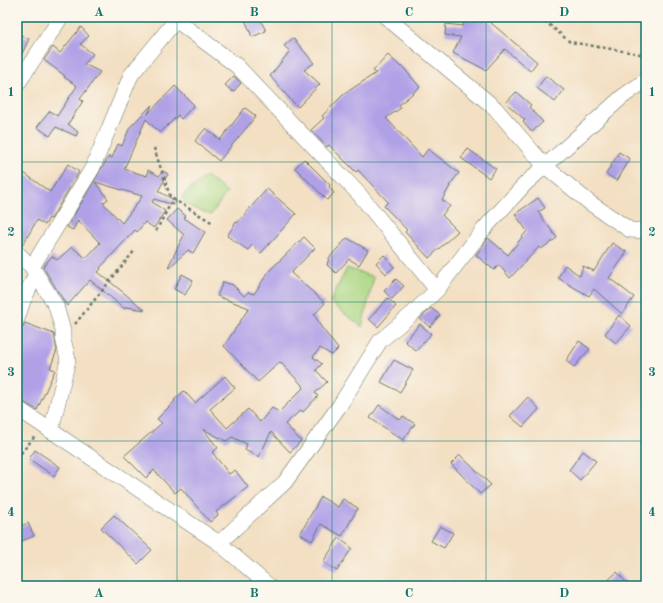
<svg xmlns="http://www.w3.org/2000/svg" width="663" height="603" font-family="'Old Standard TT',serif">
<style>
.green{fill:#aad783;stroke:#648a5c}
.building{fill:#b0a1e7;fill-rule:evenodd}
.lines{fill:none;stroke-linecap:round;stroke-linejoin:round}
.minor-casing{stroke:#697666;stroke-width:16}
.path{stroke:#697666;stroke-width:2.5;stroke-dasharray:3 3;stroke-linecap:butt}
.minor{stroke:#fff;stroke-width:15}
.grid{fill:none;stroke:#0f766e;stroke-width:1;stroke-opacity:0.55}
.neatline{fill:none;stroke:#0f766e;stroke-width:1.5}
.grid-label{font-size:13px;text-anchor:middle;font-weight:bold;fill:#0f766e}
</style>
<rect width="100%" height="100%" fill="#fbf7ec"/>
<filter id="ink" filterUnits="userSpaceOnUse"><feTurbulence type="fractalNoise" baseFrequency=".025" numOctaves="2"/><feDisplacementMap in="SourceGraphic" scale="8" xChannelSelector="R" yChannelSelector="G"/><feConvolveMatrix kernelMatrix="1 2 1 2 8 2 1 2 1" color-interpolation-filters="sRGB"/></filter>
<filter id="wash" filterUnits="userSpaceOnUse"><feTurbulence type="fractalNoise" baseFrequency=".012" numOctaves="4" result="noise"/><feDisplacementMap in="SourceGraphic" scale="16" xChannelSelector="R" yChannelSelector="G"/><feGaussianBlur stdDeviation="0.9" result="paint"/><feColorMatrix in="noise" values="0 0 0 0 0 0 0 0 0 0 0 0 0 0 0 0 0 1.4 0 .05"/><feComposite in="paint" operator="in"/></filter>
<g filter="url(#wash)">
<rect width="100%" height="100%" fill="#f3dfc2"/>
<!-- green -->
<g class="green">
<polygon points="206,176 227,192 211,215 186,205 182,196"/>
<polygon points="347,268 374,277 362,327 330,302"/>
</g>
<g id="blocks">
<!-- building -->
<g class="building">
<polygon points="244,17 259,17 266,31 252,37"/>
<polygon points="465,17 484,17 537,62 530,71 505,49 486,70 453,53 461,37 445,35 446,24 463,26"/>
<polygon points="81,27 89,36 80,44 93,54 84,64 100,72 80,99 83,101 68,124 78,132 76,136 56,127 50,136 37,127 50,111 57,116 77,86 64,77 65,76 44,60 53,47 60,53"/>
<polygon points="17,33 29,39 17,64"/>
<polygon points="293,38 314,63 304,70 320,84 298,107 291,100 270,76 290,51 284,46"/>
<polygon points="388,55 401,67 402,66 420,87 399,105 401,108 386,118 422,157 428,149 459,173 449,186 450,186 442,200 450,206 442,215 458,231 429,258 405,232 407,230 384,206 388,202 358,170 356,172 329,145 327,147 311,130 324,118 322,116 344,94 376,73 373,71"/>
<polygon points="234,76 241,83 233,92 225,85"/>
<polygon points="546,76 564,90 555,102 537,88"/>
<path d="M175 86 194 105 181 119 178 115 160 133 146 119 124 169 147 176 148 170 159 176 163 171 168 174 158 191 176 201 174 205 154 199 152 202 165 211 154 228 145 222 137 232 135 230 100 268 101 269 98 272 145 310 126 307 125 309 90 280 67 306 43 267 52 256 57 260 72 247 86 258 100 243 78 220 73 230 67 227 109 156 112 158 118 144 122 146 130 127 152 105 148 114ZM95 182 142 196 141 198 122 223 103 203 108 199Z"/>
<polygon points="516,92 531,105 529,107 543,122 532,132 523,122 525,120 506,103"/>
<polygon points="245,108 256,116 219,161 195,141 206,128 220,140"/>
<polygon points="468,149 496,169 489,178 461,158"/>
<polygon points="619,152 630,159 617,181 606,174"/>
<polygon points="304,159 330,185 329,187 334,193 327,200 295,168"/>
<polygon points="68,164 79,172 51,219 49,218 45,225 37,220 22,246 17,244 17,168 50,192"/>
<polygon points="267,189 296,214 261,253 252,245 248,250 227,236 236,222 237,223"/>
<polygon points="538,198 545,208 538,212 557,238 541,249 539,247 510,278 499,265 494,270 476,255 488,238 508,255 527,231 515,214"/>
<polygon points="177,209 186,216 184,218 205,232 193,253 188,250 169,268 168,267 184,235 167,220"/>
<polygon points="304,237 315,248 291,273 325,303 314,315 320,324 319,324 338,349 332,355 320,348 313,357 322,364 316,370 327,382 315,393 318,396 303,412 301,410 285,424 301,441 290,452 271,432 259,457 245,450 247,444 232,437 226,441 203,429 218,448 212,452 229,474 235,470 248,487 216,512 218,515 210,522 181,488 175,493 154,470 146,478 124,456 162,423 157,419 175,401 174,400 184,391 195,403 225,376 235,388 210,409 227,428 248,409 260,422 272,408 279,412 304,387 280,362 258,382 224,346 249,308 217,296 223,282 233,285 244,296 248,292 254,294 269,271"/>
<polygon points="347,238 368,250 359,265 349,259 336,273 327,265 329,258"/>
<polygon points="612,243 627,252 609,278 634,297 622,314 594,289 589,296 558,278 565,265 580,276 583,266 594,271"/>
<polygon points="384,255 394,267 386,274 376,263"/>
<polygon points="182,274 193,280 185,295 174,289"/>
<polygon points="396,279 404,286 392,299 384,291"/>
<polygon points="388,298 396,306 378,327 369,319"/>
<polygon points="431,308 440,315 430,327 420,319"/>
<polygon points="619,315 631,326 616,343 605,334"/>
<polygon points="25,323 54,334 57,350 50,368 55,370 37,410 22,401 17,399 17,390 22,382 17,379 17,328 23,326"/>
<polygon points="420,324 431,334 416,351 405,341"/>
<polygon points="579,341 590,349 574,367 566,361"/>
<polygon points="394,360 413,370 400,392 381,382"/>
<polygon points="528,397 539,409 523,427 510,416"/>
<polygon points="379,405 400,420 403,416 415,424 403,440 370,418"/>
<polygon points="35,450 60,467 54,476 29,459"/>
<polygon points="583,451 596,461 580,480 569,470"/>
<polygon points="460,455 491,485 480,494 451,464"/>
<polygon points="321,497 338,507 343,499 358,508 342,536 321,524 312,541 300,534"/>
<polygon points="114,515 152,550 138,564 101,528"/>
<polygon points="28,523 34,536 17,543 17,528"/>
<polygon points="440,526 453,533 444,548 431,541"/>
<polygon points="339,538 352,548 337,571 323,562"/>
<polygon points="617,572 629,586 602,586"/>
</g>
</g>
</g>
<g filter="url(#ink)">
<use href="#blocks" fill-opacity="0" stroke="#697666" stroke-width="1"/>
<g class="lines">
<defs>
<g id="minor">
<polyline points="179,17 176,20 237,66 359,194 437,290"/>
<polyline points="386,17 495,108 545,166 590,203 630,230 646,231"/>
<polyline points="17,85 61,17"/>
<polyline points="17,253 32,267 56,306 63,331 63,338 68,360 51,431"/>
<polyline points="32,267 93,167 131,75 176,20"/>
<polyline points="17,319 23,301 36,274"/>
<polyline points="17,408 219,543 269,586"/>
<polyline points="219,543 285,482 340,405 380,341 413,313 437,290 483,230 525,184 622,97 646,80"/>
</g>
</defs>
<!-- minor casing -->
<use href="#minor" class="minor-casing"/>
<!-- path -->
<g class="path">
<polyline points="540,17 570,42 640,54 646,60"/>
<polyline points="154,148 170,196 173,199"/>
<polyline points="156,231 173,199 213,223"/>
<polyline points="75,324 135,250"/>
<polyline points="17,458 36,435"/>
</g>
<!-- minor -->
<use href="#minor" class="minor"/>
</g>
</g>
<!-- grid -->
<path class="grid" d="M177 17V586M332 17V586M486 17V586M17 162H646M17 302H646M17 441H646"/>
<!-- margin -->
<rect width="663" height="603" fill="none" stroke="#fbf7ec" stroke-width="44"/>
<rect x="22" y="22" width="619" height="559" class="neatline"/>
<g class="grid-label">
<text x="99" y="16">A</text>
<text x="254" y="16">B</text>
<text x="409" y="16">C</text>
<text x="564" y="16">D</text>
<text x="11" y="96">1</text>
<text x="652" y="96">1</text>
<text x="11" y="236">2</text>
<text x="652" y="236">2</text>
<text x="11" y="376">3</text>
<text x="652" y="376">3</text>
<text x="11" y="516">4</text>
<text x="652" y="516">4</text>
<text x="99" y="597">A</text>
<text x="254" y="597">B</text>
<text x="409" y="597">C</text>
<text x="564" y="597">D</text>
</g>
</svg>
